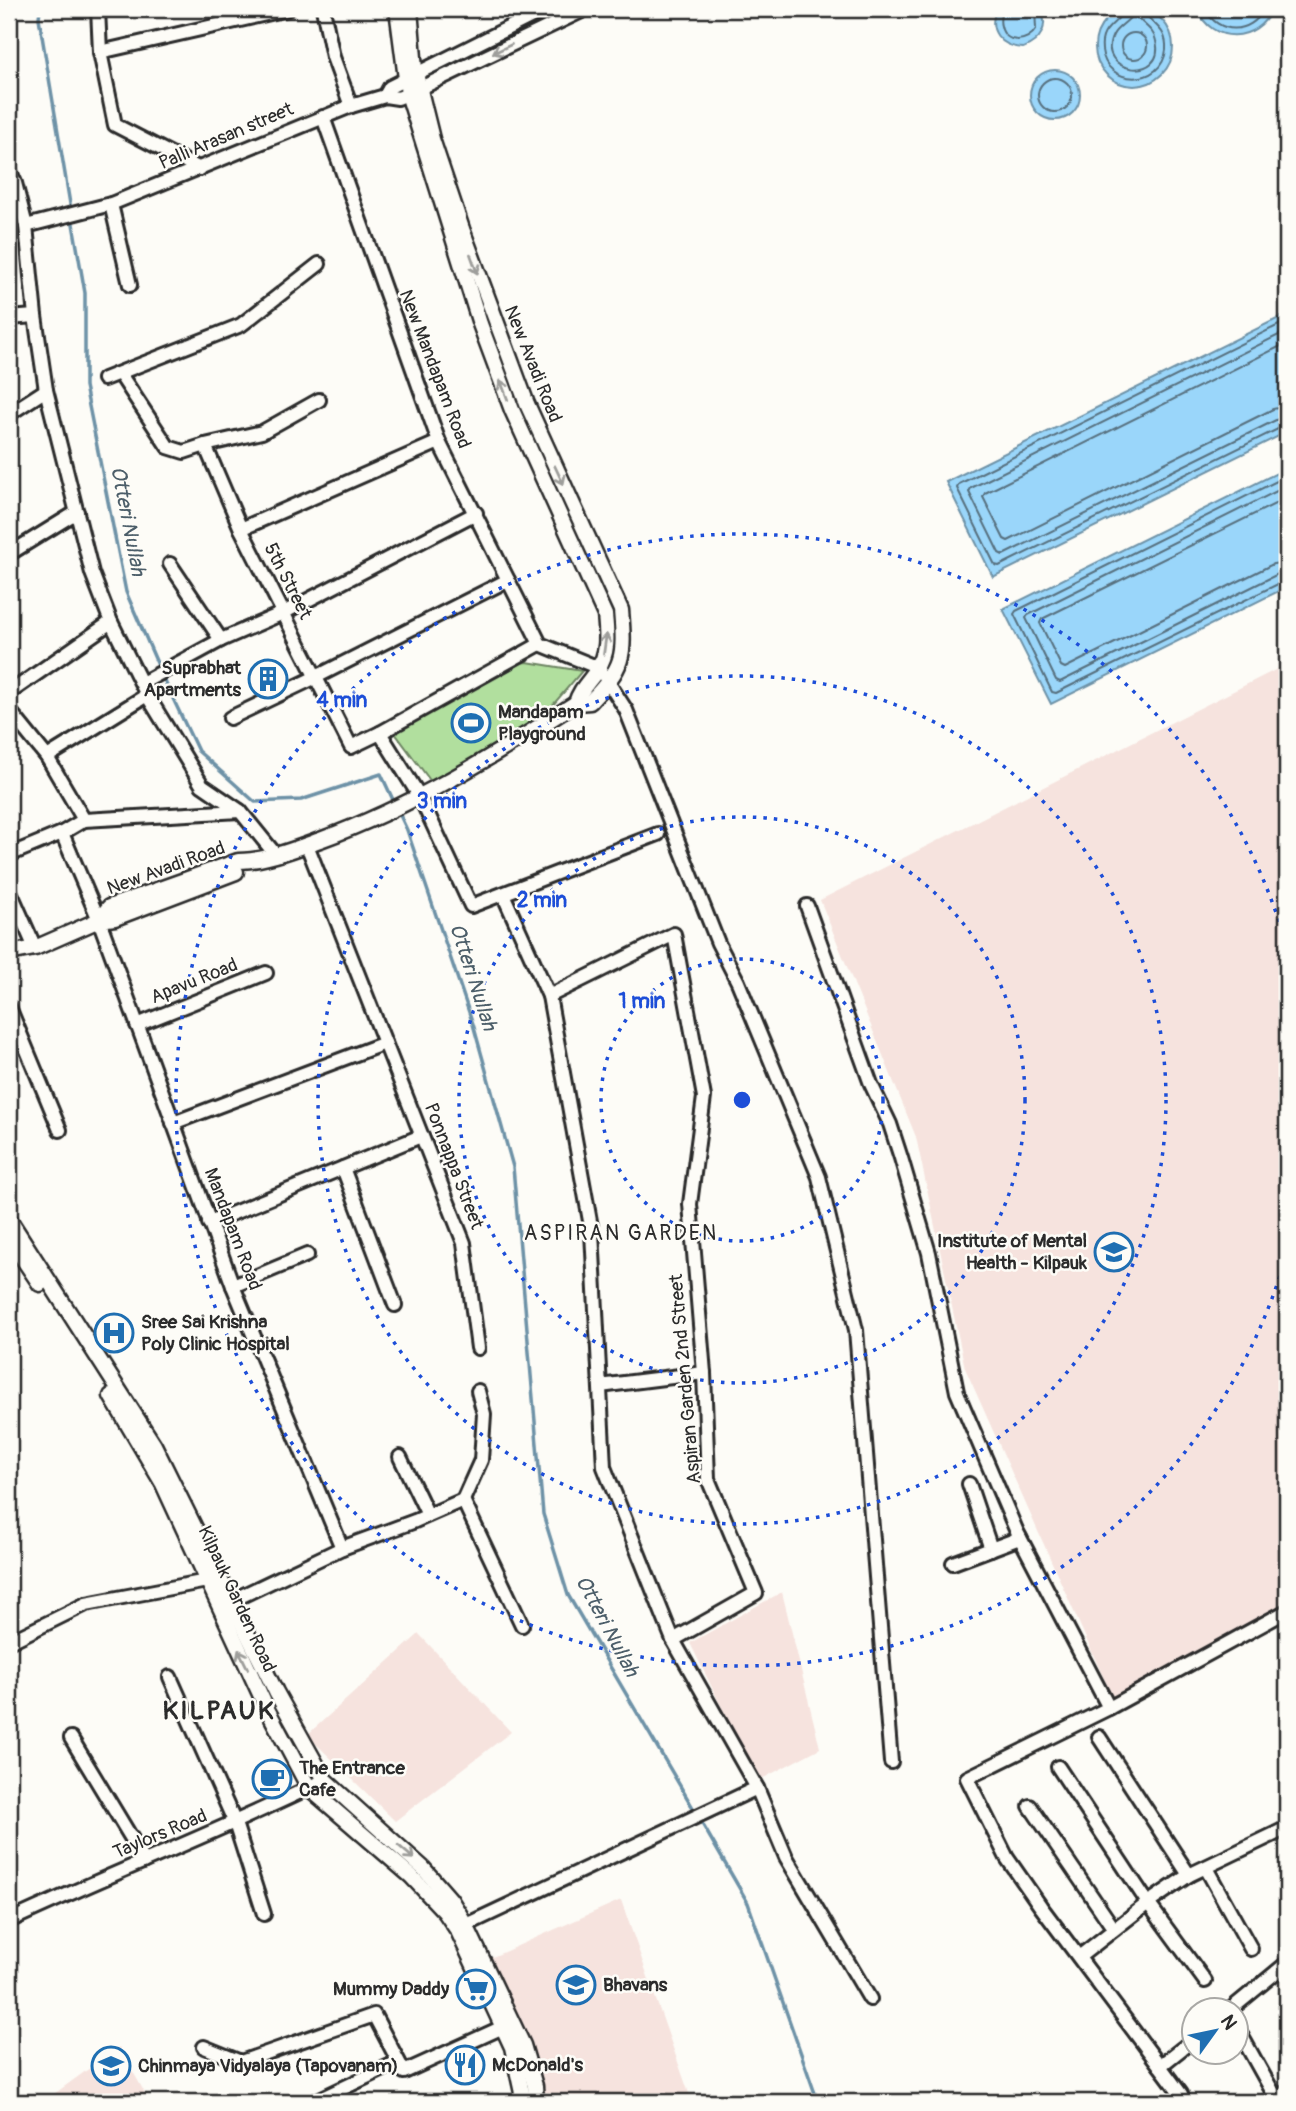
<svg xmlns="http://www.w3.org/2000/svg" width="1296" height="2111" font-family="Pangolin,sans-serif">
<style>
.built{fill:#f6e3de}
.green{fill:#b1df9e;stroke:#6e8564;stroke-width:2}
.water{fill:#9ad6fa;stroke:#6e92a7;stroke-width:2}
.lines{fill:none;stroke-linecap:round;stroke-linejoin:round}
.shore{stroke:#576f7e;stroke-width:2}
.stream{stroke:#6e92a7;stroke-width:3.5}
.minor-casing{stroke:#2b2b2b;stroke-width:18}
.major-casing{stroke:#2b2b2b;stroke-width:19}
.minor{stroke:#fdfcf7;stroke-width:12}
.major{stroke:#fdfcf7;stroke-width:14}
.oneway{stroke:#9e9e9b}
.ring{fill:none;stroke:#1d4ed8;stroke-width:3.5;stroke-dasharray:3.5 7}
.labels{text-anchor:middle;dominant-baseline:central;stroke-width:5;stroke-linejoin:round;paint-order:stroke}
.street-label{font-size:19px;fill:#2b2b2b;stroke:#fdfcf7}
.poi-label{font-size:19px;font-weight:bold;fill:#2b2b2b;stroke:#fdfcf7;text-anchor:start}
.water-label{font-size:21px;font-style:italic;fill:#4c5e69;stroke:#fdfcf7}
.neighbourhood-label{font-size:21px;letter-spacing:2px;fill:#2b2b2b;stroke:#fdfcf7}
.district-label{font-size:26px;font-weight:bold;letter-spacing:2px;fill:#2b2b2b;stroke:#fdfcf7}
.centre{fill:#1d4ed8;stroke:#fdfcf7;stroke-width:3.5}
.ring-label{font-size:21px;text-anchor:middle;font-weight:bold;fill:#1d4ed8;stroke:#fdfcf7;stroke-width:5;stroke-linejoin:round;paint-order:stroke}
</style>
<rect width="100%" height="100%" fill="#fdfcf7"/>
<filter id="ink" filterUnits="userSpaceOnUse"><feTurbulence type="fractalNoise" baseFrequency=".0143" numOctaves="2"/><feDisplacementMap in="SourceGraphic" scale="14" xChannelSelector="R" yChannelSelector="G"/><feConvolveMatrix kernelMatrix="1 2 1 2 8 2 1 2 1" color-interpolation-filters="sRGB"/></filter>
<g filter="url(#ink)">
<!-- built -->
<g class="built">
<polygon points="1287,664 1287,1604 1113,1699 965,1368 916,1137 820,900"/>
<polygon points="782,1592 820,1748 758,1781 690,1643"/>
<polygon points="419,1634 511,1732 395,1821 307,1735"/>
<polygon points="621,1900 692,2102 545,2102 515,2011 488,1959"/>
<polygon points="119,2047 150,2102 43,2102"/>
</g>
<!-- green -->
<polygon class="green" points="527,662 582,671 546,713 432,783 395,733 519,663"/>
<!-- water -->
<g class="water">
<circle cx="1134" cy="47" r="39"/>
<path d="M997 9H1041C1049 27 1041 41 1023 48 1001 47 986 30 997 9Z"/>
<path d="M1197 9H1272C1257 43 1212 45 1197 9Z"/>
<circle cx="1055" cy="95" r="25"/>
<polygon points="1287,314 1287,432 993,577 946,482"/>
<polygon points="1287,468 1287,587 1051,704 1003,609"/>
</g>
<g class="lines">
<!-- shore -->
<g class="shore">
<path d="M1002 9C1001 14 999 20 1001 26 1005 45 1028 43 1036 29L1035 9"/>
<path d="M1123 9C1121 24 1099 25 1102 50 1106 87 1162 87 1166 50 1168 25 1146 24 1145 9"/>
<path d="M1205 9C1218 35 1251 35 1264 9"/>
<path d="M1132 15H1136C1142 25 1154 29 1156 41 1167 83 1094 74 1113 35 1117 27 1127 23 1132 15Z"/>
<circle cx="1134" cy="46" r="13"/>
<circle cx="1055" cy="95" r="17"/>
<polyline points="1287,321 959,484 957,488 995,565 999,566 1282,427 1287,426"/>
<polyline points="1287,331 971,488 969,492 999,553 1003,555 1278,419 1287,417"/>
<polyline points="1287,343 985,493 983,497 1004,539 1008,541 1273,409 1287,406"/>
<polyline points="1287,476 1016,611 1014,614 1052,692 1056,693 1282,582 1287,581"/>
<polyline points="1287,486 1028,615 1026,618 1056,680 1060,682 1278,574 1287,572"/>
<polyline points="1287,498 1042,619 1040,623 1061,666 1065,668 1273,564 1287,562"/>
</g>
<!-- stream -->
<g class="stream">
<polyline points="40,9 39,18 71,210"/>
<polyline points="72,218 85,293 85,386 126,592 167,686 198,751 255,802 301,800 381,774 395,804"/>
<polyline points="398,811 407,830 473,1024 513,1167 543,1514 568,1595 696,1813"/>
<polyline points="700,1820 748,1903 818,2102"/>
</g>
<defs>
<g id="minor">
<polyline points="98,9 100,52 115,125 200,169"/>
<polyline points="323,9 333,57 351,106"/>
<polyline points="100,52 288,9"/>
<polyline points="385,96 390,87 546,9"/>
<polyline points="323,117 439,442 540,644 599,668 626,710 718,943 738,982 819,1177 856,1330 891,1762"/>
<polyline points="9,169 15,183 26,226 35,316 46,390 92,573 111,622 147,695 202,785 240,811 275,854"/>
<polyline points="111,204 130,285"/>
<polyline points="26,226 111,204 351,106 385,96 398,98 408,94 586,9"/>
<polyline points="9,318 35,316"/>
<polyline points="120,374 168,447 184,452 205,445 241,529 351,747 380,733 420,797 471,906 658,834"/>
<polyline points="104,379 241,325 319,264"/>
<polyline points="9,414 46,390"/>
<polyline points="205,445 262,432 319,400"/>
<polyline points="241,529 439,442"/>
<polyline points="9,554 77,512"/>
<polyline points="170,564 221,640"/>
<polyline points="142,683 221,640 283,613 476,513"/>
<polyline points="9,693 111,622"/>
<polyline points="9,710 47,757 84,820"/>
<polyline points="230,718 316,677 508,580"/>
<polyline points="380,733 540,644"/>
<polyline points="47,757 147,695"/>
<polyline points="62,833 99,920 233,1286 342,1548"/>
<polyline points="307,845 464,1243 478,1348"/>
<polyline points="9,855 62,833 84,820 240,811"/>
<polyline points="9,889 35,948"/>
<polyline points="503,894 549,996 592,1232 604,1467 673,1640 757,1788 786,1857 870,1999"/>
<polyline points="807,906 871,1084 890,1124 901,1158 929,1253 957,1392 1017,1532 1109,1708"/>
<polyline points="549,996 674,934 704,1097 690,1204 704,1373 708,1479 756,1593 673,1640"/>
<polyline points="9,1007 60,1130"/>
<polyline points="137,1025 266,973"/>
<polyline points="173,1123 385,1043"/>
<polyline points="343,1168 395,1305"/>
<polyline points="209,1223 421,1136"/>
<polyline points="233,1286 307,1255"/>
<polyline points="600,1386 704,1373"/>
<polyline points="400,1457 428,1515"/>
<polyline points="969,1484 991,1549"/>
<polyline points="463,1500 481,1460 484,1414 478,1391"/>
<polyline points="953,1563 1020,1538"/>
<polyline points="231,1601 342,1548 415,1521 463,1500 522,1625"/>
<polyline points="9,1642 86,1604 207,1581"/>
<polyline points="170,1677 235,1823 264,1914"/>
<polyline points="1099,1737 1189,1875"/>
<polyline points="71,1738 135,1844 143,1862"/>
<polyline points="1058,1767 1148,1903 1205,1981"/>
<polyline points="1030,1806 1114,1929"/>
<polyline points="1206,1868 1251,1949"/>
<path d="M9 1921C114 1872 221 1831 325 1780"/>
<polyline points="466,1925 757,1788"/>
<polyline points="1079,1957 1148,1903 1189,1875 1287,1828"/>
<polyline points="1230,2010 1286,1964"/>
<polyline points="1236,2026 1275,2096"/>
<polyline points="204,2047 241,2062 374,2015 404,2072 503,2027"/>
<polyline points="1160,2066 1194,2039"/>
<polyline points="1181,2094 1041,1907 1007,1858 967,1778 1109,1708 1287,1611"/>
<polyline points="314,2102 398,2062"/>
<polyline points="1265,2102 1287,2092"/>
</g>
<g id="major">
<path d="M397 9 408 94 480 324 512 410 605 615C607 635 609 653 597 670 589 682 580 689 576 703"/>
<path d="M99 920 109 907 238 861C265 861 295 849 320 840 413 806 494 756 576 703L590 702C624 666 625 658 621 610L527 404 462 229 432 139 415 70 410 9"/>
<polyline points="9,953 35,948 99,920 115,918 236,872"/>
<polyline points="9,1219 154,1445 276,1692 325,1780 423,1868 450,1899 466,1925 523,2045 535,2086 536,2102"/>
<polyline points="9,1238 40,1284"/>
<polyline points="111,1396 163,1484 266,1707 309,1788 411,1876 445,1912 458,1931 512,2047 524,2102"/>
</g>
</defs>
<!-- minor casing -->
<use href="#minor" class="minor-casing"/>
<!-- major casing -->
<use href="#major" class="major-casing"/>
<!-- minor -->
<use href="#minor" class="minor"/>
<!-- major -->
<use href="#major" class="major"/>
</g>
<!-- one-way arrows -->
<defs><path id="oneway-shaft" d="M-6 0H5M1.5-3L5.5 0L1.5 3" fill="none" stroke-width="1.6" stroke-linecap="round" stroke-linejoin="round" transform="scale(1.75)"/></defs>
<g class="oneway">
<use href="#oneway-shaft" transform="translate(502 49) rotate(154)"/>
<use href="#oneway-shaft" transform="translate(474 264) rotate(70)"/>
<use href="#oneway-shaft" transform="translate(504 390) rotate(-111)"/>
<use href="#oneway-shaft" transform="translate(559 475) rotate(65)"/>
<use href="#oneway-shaft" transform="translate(605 644) rotate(-82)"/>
<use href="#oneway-shaft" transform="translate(243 1659) rotate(-116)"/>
<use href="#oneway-shaft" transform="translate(406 1852) rotate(41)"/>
</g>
</g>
<!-- distance rings -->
<g class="ring">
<circle cx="742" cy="1100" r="141"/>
<circle cx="742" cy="1100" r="283"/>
<circle cx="742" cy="1100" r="424"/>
<path d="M1286 1256A566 566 0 1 1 1286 944"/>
</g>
<!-- icons -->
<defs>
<symbol id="building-ring" viewBox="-11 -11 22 22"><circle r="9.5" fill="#fdfcf7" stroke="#1f6fb2" stroke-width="1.5"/><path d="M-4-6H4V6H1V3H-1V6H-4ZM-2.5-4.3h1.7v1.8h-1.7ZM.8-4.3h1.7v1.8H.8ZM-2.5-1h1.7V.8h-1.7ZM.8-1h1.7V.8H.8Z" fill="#1f6fb2"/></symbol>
<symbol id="stadium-ring" viewBox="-11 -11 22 22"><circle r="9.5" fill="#fdfcf7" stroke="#1f6fb2" stroke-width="1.5"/><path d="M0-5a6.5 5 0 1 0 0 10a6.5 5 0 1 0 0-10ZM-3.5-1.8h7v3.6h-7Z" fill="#1f6fb2"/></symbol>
<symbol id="university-ring" viewBox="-11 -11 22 22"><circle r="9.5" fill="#fdfcf7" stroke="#1f6fb2" stroke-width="1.5"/><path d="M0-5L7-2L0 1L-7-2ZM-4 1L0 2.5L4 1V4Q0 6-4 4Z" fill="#1f6fb2"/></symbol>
<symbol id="hospital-ring" viewBox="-11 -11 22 22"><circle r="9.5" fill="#fdfcf7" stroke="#1f6fb2" stroke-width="1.5"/><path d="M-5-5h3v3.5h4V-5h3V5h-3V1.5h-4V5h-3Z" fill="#1f6fb2"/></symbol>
<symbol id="cafe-ring" viewBox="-11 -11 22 22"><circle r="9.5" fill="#fdfcf7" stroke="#1f6fb2" stroke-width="1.5"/><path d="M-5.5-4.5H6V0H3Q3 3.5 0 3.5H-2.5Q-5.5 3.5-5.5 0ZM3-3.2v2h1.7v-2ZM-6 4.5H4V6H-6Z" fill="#1f6fb2"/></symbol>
<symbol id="school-ring" viewBox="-11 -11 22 22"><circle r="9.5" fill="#fdfcf7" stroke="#1f6fb2" stroke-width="1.5"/><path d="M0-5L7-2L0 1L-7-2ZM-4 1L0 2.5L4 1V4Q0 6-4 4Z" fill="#1f6fb2"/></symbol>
<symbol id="supermarket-ring" viewBox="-11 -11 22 22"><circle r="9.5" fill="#fdfcf7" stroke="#1f6fb2" stroke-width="1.5"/><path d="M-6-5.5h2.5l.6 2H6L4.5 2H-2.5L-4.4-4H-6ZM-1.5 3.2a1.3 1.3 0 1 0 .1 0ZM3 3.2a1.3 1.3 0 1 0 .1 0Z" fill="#1f6fb2"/></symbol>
<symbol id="restaurant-ring" viewBox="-11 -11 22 22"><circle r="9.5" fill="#fdfcf7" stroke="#1f6fb2" stroke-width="1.5"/><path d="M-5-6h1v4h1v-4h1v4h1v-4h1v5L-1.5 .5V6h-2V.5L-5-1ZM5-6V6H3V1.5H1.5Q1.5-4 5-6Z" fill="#1f6fb2"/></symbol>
</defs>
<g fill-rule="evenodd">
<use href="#building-ring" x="246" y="657" width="44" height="44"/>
<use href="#stadium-ring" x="449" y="701" width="44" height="44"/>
<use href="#university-ring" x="1092" y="1230" width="44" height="44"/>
<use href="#hospital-ring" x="92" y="1311" width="44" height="44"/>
<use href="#cafe-ring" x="250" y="1757" width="44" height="44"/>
<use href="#school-ring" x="554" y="1963" width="44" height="44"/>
<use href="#supermarket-ring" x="454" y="1967" width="44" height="44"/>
<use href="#restaurant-ring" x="443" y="2043" width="44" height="44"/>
<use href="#school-ring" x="89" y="2044" width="44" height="44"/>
</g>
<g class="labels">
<!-- street labels -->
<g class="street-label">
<text transform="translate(226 136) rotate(-23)">Palli Arasan street</text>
<text transform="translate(533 364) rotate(68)">New Avadi Road</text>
<text transform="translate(435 369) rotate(69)">New Mandapam Road</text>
<text transform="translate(288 581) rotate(63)">5th Street</text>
<text transform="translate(166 868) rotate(-20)">New Avadi Road</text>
<text transform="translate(194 981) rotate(-22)">Apavu Road</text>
<text transform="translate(454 1166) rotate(69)">Ponnappa Street</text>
<text transform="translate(233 1229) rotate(69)">Mandapam Road</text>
<text transform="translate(685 1379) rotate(-95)">Aspiran Garden 2nd Street</text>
<text transform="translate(237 1599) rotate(65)">Kilpauk Garden Road</text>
<text transform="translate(160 1834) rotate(-23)">Taylors Road</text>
</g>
<!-- poi labels -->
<g class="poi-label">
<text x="241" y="668" text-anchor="end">Suprabhat<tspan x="241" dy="22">Apartments</tspan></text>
<text x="498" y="712">Mandapam<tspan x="498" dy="22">Playground</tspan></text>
<text x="1087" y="1241" text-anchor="end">Institute of Mental<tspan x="1087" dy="22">Health - Kilpauk</tspan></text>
<text x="141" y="1322">Sree Sai Krishna<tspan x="141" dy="22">Poly Clinic Hospital</tspan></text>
<text x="299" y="1768">The Entrance<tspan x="299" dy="22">Cafe</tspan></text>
<text x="603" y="1985">Bhavans</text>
<text x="449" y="1989" text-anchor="end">Mummy Daddy</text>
<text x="492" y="2065">McDonald's</text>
<text x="138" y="2066">Chinmaya Vidyalaya (Tapovanam)</text>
</g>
<!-- water labels -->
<g class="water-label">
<text transform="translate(128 521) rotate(79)">Otteri Nullah</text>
<text transform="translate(473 977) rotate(72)">Otteri Nullah</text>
<text transform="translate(607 1626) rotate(62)">Otteri Nullah</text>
</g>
<!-- neighbourhood labels -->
<g class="neighbourhood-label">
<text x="621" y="1233">ASPIRAN GARDEN</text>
</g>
<!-- district labels -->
<g class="district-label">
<text x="219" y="1711">KILPAUK</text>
</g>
</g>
<circle cx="742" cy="1100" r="10" class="centre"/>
<g class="ring-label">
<text x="342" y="707">4 min</text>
<text x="442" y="808">3 min</text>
<text x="542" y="907">2 min</text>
<text x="642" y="1008">1 min</text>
</g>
<!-- margin -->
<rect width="1296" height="2111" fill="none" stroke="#fdfcf7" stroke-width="35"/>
<rect x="18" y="18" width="1261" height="2076" fill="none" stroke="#2b2b2b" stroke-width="2.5" filter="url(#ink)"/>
<!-- north arrow -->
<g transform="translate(1215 2031) rotate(57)"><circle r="33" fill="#fdfcf7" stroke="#a9a8a5" stroke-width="2"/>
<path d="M0-5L12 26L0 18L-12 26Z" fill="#1f6fb2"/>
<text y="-10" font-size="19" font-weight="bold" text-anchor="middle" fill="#2b2b2b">N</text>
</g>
</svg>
